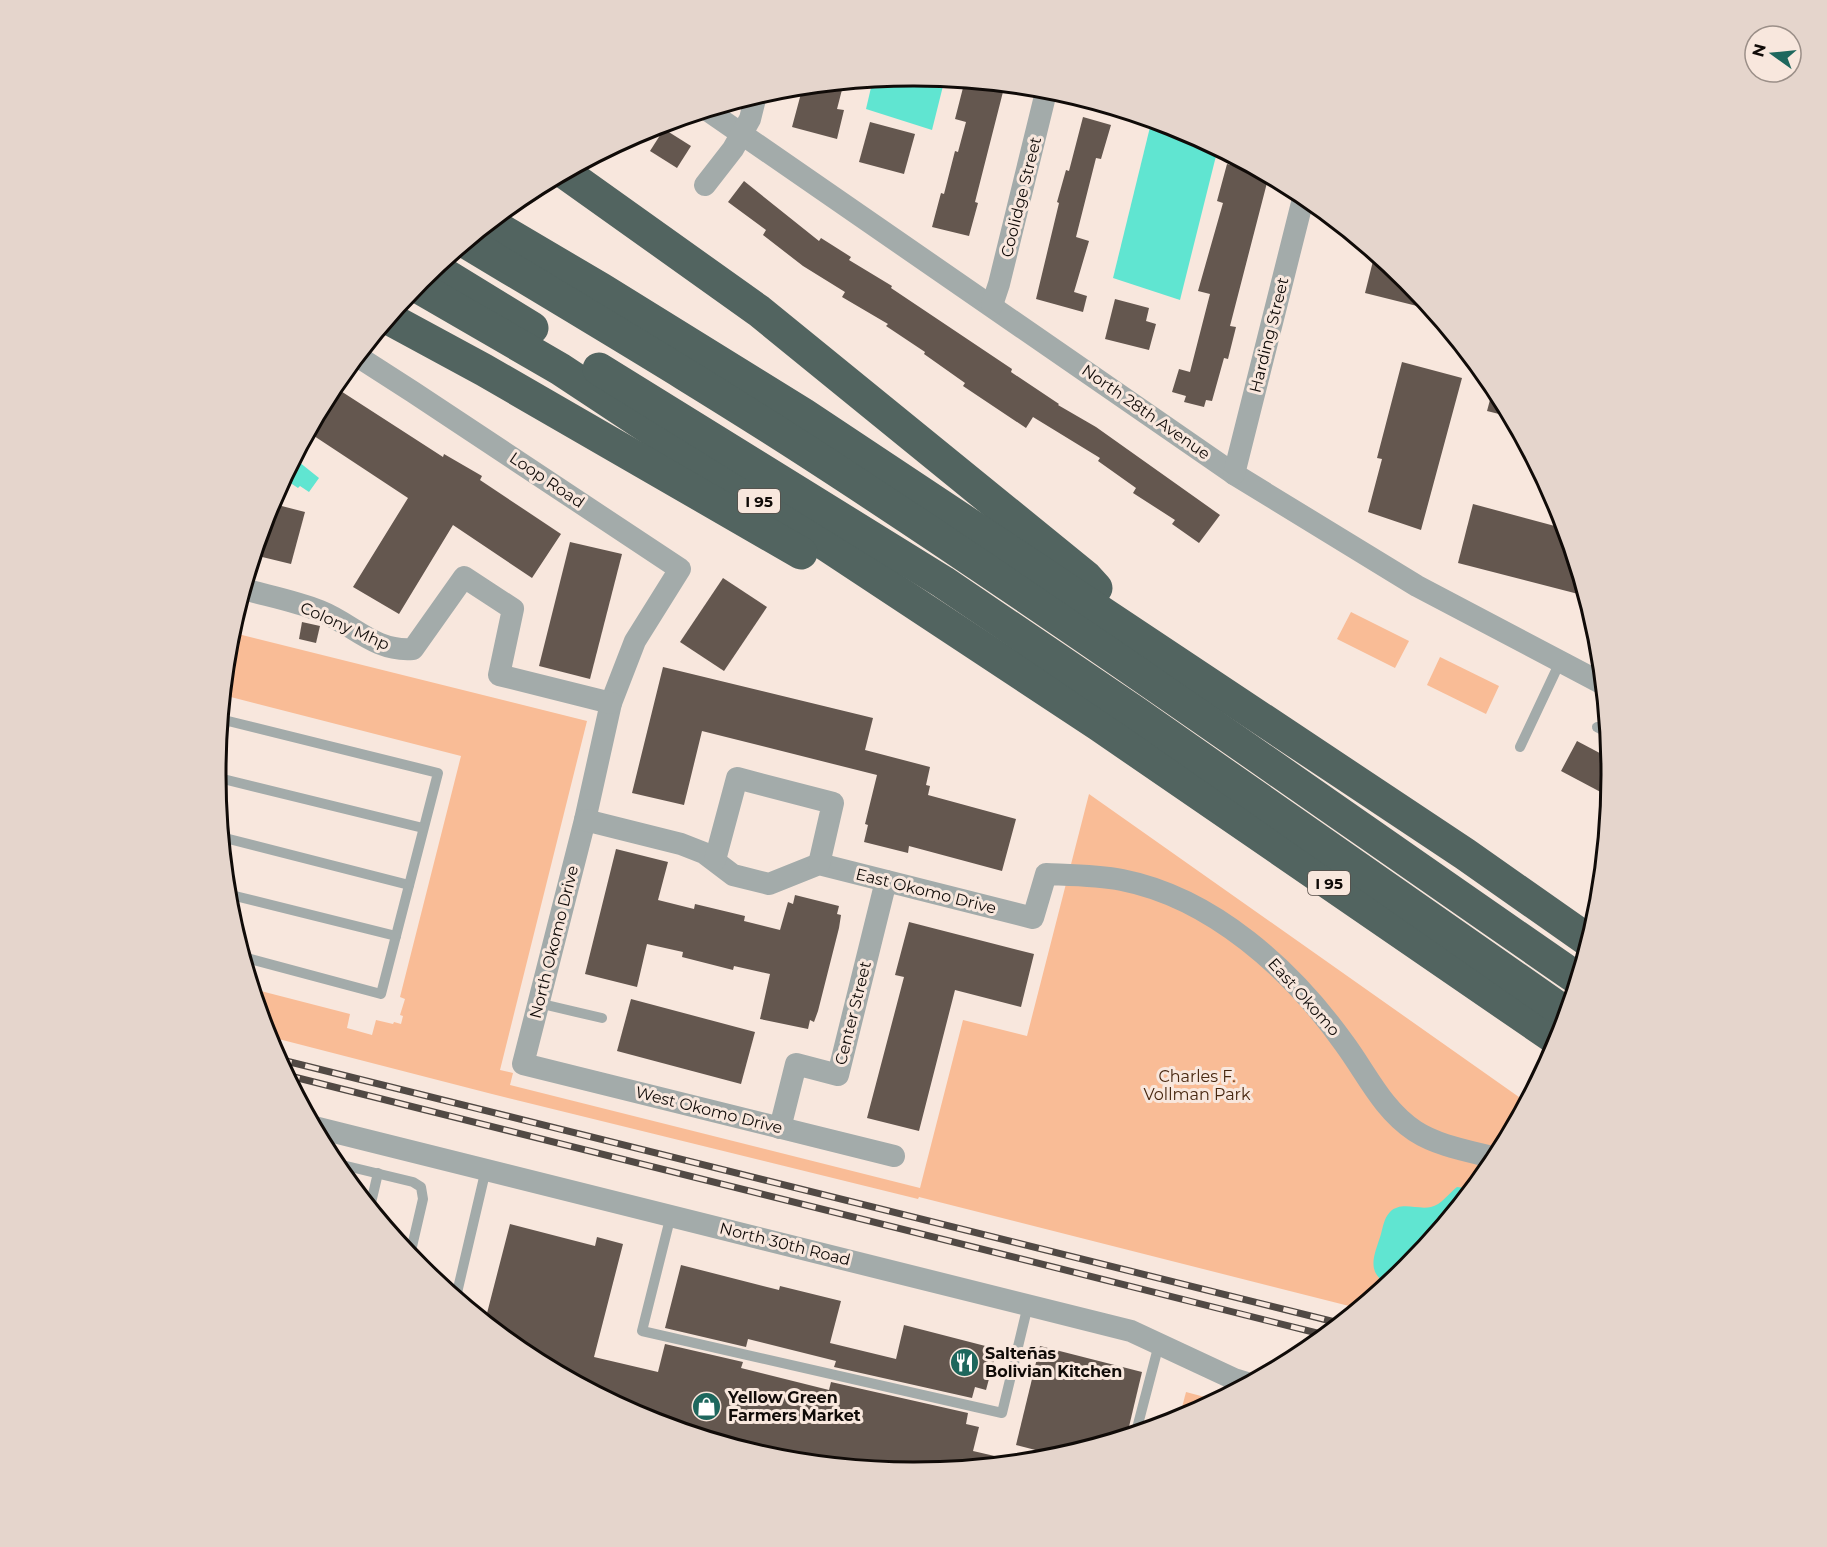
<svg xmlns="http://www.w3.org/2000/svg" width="1827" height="1547" font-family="Montserrat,sans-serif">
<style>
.green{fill:#f9bc96}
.water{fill:#60e5d1}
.building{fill:#64574f}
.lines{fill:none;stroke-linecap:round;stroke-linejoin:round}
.lane{stroke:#a3abaa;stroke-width:10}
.street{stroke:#a3abaa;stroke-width:22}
.highway{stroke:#526460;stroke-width:33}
.rail-casing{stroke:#514944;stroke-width:7}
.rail{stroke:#f8e7dd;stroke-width:4.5;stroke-dasharray:14;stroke-linecap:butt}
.labels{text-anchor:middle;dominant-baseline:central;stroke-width:6;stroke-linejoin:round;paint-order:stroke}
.shield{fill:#f8e7dd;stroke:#564d48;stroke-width:1.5}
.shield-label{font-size:15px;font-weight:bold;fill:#100b08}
.street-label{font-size:16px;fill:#100b08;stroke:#f8e7dd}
.park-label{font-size:16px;fill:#46260f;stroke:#f8e7dd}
.poi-label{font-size:16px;font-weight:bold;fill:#100b08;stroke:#f8e7dd;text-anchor:start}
.rim{fill:none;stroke:#100b08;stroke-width:3}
</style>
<rect width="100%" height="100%" fill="#f8e7dd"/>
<!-- green -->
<g class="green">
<polygon points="1351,612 1409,641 1395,668 1337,639"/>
<polygon points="230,632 587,721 500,1070 513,1073 510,1085 920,1188 963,1020 1027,1036 1089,794 1526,1102 1494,1162 1407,1268 1357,1308 919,1197 918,1199 492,1094 267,1036 253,989 350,1014 347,1028 372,1035 376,1020 393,1024 394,1022 401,1024 403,1016 400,1015 405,999 400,997 461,756 223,695"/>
<polygon points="1440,657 1499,686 1486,714 1427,685"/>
<polygon points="1186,1392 1216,1400 1179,1419"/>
</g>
<!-- water -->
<g class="water">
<polygon points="914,75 945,78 932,130 866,109 873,79"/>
<polygon points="1152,119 1181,128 1218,148 1180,300 1113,278"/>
<polygon points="294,458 319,478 309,492 300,486 298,488 283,478"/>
<path d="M1457 1187 1472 1189 1407 1268 1387 1284C1365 1271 1375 1254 1381 1234 1383 1227 1384 1218 1390 1212 1401 1201 1417 1210 1431 1207 1441 1205 1449 1193 1457 1187Z"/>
</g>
<!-- building -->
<g class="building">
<polygon points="965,80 1005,84 975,202 978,203 969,236 932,227 941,193 944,194 955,151 958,152 966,122 955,119"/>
<polygon points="844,82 837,109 844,110 837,139 792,127 803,86"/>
<polygon points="1083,117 1111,125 1101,159 1096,158 1076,237 1089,241 1074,292 1087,296 1083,312 1036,299 1059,203 1057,202 1066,170 1069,171"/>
<polygon points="870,122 915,134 904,174 859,162"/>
<polygon points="664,129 691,146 677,168 650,151"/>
<polygon points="1227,164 1269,175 1230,326 1236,327 1228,359 1224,358 1212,401 1206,400 1204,407 1184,402 1186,396 1172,392 1179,369 1190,372 1210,294 1198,291 1223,203 1217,201"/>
<polygon points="744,181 819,241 821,238 851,257 849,260 892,286 891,288 1012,369 1011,372 1059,404 1058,405 1096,427 1220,515 1199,543 1172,524 1175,520 1133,493 1136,488 1098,461 1100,458 1033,417 1026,428 963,386 965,383 924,354 925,352 886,326 888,324 842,297 845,292 803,266 763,235 766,230 728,202"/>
<polygon points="1375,253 1408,280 1433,310 1365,293"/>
<polygon points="1115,299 1149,308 1146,321 1156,324 1149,350 1105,339"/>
<polygon points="1402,362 1462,378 1421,530 1368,512 1382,459 1377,458"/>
<polygon points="1494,385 1494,386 1511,417 1487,411"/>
<polygon points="333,386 443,457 444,454 482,476 480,480 561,534 532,578 453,525 399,614 353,587 408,498 308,432"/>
<polygon points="270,503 305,512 291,564 254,555"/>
<polygon points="1473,504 1566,529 1586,596 1458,563"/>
<polygon points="570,542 622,554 590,679 539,666"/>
<polygon points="723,578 767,607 724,671 680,642"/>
<polygon points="302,622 320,626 316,643 299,639"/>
<polygon points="663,667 873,718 865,750 930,767 926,785 930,786 928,795 1016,819 1002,871 909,846 908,853 864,842 868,825 865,824 877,775 702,731 684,805 632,793"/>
<polygon points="1577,741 1611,759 1612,774 1610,797 1561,771"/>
<polygon points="616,849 668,862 658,900 694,909 695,904 745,916 744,921 780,930 788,902 793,904 795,895 839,906 837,914 841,915 839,928 818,1011 814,1022 810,1020 808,1029 760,1019 770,974 734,966 733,970 682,957 683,952 647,944 637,987 585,974"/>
<polygon points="909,922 1034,954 1021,1007 955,990 919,1131 867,1118 904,977 895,975"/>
<polygon points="631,999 755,1032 741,1084 617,1051"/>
<polygon points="510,1224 595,1246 597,1237 623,1244 594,1357 658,1372 665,1344 743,1362 741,1368 829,1390 831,1382 968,1413 966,1424 979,1427 973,1451 1012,1460 1011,1462 914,1472 777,1459 646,1419 525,1354 485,1321"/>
<polygon points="681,1265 779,1290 780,1286 841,1301 830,1343 896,1359 904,1325 997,1349 986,1390 975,1387 972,1398 834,1367 836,1361 748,1339 746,1347 665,1328"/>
<polygon points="1040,1346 1142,1372 1127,1435 1059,1456 1016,1445"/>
</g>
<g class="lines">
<!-- lane -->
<g class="lane">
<polyline points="1476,363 1484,373"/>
<polyline points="220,719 438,773 381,994 243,957"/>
<polyline points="1597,727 1608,733"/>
<polyline points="1520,747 1560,662"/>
<polyline points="216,758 226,720"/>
<polyline points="215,777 423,828"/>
<polyline points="221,837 409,885"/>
<polyline points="227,894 396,936"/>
<polyline points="538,1003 602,1018"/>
<polyline points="334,1163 413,1182 421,1187 423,1199 410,1255"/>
<polyline points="370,1207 378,1173"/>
<polyline points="671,1215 642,1331 1002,1413 1028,1305"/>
<polyline points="456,1297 486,1169"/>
<polyline points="1136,1432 1159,1344"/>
</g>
<!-- street -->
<g class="street">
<polyline points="707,110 1234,474 1417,586 1603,684"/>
<polyline points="705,185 733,149 750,119 756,95"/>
<polyline points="992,305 999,284 1047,88"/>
<polyline points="357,356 413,392 680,569 635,641 611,703 585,820 523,1064 894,1156"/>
<polyline points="1234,474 1304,195"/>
<path d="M243 589C268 596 295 601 320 611 353 624 374 652 413 649L464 577 513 609 499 675 611 703"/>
<path d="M585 820 681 844 704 853 733 875 769 884 819 864 1033 918 1046 874C1071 875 1098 875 1122 880 1213 898 1292 970 1344 1043 1367 1074 1382 1109 1415 1131 1438 1146 1469 1151 1496 1158"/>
<polyline points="715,860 737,778 833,803 819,864"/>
<polyline points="314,1127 1131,1331 1234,1379 1247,1383"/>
<polyline points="780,1128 796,1064 838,1075 886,881"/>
</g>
<!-- highway -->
<g class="highway">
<polyline points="564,172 759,311 1086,577 1096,588"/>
<polyline points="489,223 601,289 803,414 1465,854 1589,941"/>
<path d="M466 242C592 318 719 393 842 474 1091 637 1333 810 1578 979"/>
<polyline points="434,268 532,328"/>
<polyline points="415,285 560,369 1099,725 1559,1041"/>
<polyline points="388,318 484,370 801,553"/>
<polyline points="599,369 943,582 1136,713 1567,1014"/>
</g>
<defs>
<g id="rail">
<polyline points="278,1059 1339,1323"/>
<polyline points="286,1075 1325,1335"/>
</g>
</defs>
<!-- rail casing -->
<use href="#rail" class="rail-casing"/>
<!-- rail -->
<use href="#rail" class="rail"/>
</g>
<!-- icons -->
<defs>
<symbol id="restaurant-disc" viewBox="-11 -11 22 22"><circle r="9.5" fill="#1e675d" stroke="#f8e7dd"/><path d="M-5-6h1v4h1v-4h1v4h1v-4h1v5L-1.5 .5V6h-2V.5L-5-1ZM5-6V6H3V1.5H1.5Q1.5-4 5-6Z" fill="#fff"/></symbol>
<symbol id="shop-disc" viewBox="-11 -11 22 22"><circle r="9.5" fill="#1e675d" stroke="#f8e7dd"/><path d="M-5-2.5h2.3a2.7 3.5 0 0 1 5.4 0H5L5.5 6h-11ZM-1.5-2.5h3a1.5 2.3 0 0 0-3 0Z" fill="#fff"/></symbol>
</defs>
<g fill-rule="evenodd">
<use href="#restaurant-disc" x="948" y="1346" width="33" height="33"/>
<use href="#shop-disc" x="690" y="1390" width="33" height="33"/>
</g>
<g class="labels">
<!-- shield labels -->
<g class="shield">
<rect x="738" y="489" width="42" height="24" rx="4.5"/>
<rect x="1308" y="871" width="42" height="24" rx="4.5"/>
</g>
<g class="shield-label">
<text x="759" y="501">I 95</text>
<text x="1329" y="883">I 95</text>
</g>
<!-- street labels -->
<g class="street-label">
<text transform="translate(1021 197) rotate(-76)">Coolidge Street</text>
<text transform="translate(1269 335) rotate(-76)">Harding Street</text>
<text transform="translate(1146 412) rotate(35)">North 28th Avenue</text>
<text transform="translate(547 480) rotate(34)">Loop Road</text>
<text transform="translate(345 626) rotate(24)">Colony Mhp</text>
<text transform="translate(926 891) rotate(14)">East Okomo Drive</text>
<text transform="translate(554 942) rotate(-76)">North Okomo Drive</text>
<text transform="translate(1304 997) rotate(48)">East Okomo</text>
<text transform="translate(853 1013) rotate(-76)">Center Street</text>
<text transform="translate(709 1110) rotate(14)">West Okomo Drive</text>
<text transform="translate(785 1244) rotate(14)">North 30th Road</text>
</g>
<!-- park labels -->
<g class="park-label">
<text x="1197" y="1076">Charles F.<tspan x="1197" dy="18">Vollman Park</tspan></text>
</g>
<!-- poi labels -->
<g class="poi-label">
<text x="985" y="1353">Salteñas<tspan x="985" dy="18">Bolivian Kitchen</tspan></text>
<text x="728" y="1397">Yellow Green<tspan x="728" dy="18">Farmers Market</tspan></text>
</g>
</g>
<!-- crop -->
<path d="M0 0H1827V1547H0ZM913 86H914A687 687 0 0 1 1601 773V775A687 687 0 0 1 914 1462H913A687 687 0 0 1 226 775V773A687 687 0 0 1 913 86Z" fill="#e5d5cc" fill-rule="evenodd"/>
<path class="rim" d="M913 86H914A687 687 0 0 1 1601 773V775A687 687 0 0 1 914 1462H913A687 687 0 0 1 226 775V773A687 687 0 0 1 913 86Z"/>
<!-- north arrow -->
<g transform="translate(1773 54) rotate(285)"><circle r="28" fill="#f8e7dd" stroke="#9b8f88" stroke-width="1.5"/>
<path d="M0-4.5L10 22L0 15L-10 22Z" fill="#1e675d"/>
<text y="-9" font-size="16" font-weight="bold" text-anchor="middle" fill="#100b08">N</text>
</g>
</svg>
